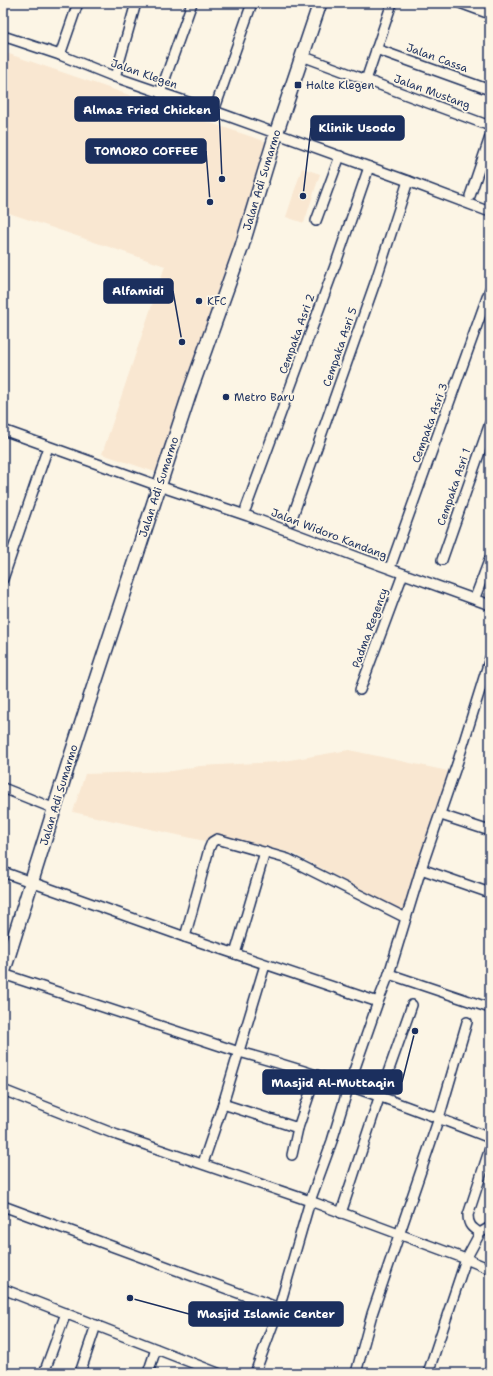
<svg xmlns="http://www.w3.org/2000/svg" width="493" height="1376" font-family="'Shantell Sans',sans-serif">
<style>
.built{fill:#f9e7d1}
.lines{fill:none;stroke-linecap:round;stroke-linejoin:round}
.minor-casing{stroke:#1b2f5e;stroke-width:12}
.secondary-casing{stroke:#1b2f5e;stroke-width:16}
.minor{stroke:#fcf5e5;stroke-width:9}
.secondary{stroke:#fcf5e5;stroke-width:13}
.poi-dot{fill:#1b2f5e;stroke:#fcf5e5;stroke-width:1.5}
.labels{text-anchor:middle;dominant-baseline:central;stroke-width:3.5;stroke-linejoin:round;paint-order:stroke}
.street-label{font-size:11px;fill:#1b2f5e;stroke:#fcf5e5}
.poi-label{font-size:11px;fill:#1b2f5e;stroke:#fcf5e5;text-anchor:start}
.leader{fill:none;stroke:#1b2f5e;stroke-width:1.5}
.callout-dot{fill:#1b2f5e;stroke:#fcf5e5;stroke-width:1.5}
.callout{fill:#1b2f5e;stroke:#1b2f5e;stroke-width:1.5}
.callout-label{font-size:12px;text-anchor:middle;font-weight:bold;fill:#fff}
</style>
<rect width="100%" height="100%" fill="#fcf5e5"/>
<filter id="ink" filterUnits="userSpaceOnUse"><feTurbulence type="fractalNoise" baseFrequency=".025" numOctaves="2"/><feDisplacementMap in="SourceGraphic" scale="8" xChannelSelector="R" yChannelSelector="G"/><feConvolveMatrix kernelMatrix="1 2 1 2 8 2 1 2 1" color-interpolation-filters="sRGB"/></filter>
<g filter="url(#ink)">
<!-- built -->
<g class="built">
<polygon points="3,52 270,143 158,473 102,454 165,266 3,211"/>
<polygon points="302,168 320,174 304,223 286,217"/>
<polygon points="349,750 448,771 408,914 294,854 217,834 214,843 73,812 85,774 173,771 200,766 278,762"/>
</g>
<g class="lines">
<defs>
<g id="minor">
<polyline points="460,3 490,14"/>
<polyline points="3,36 60,55 115,77 214,111 408,181 490,212"/>
<polyline points="376,49 490,90"/>
<polyline points="60,55 78,3"/>
<polyline points="302,56 490,126"/>
<polyline points="115,77 136,3"/>
<polyline points="366,80 392,3"/>
<polyline points="160,93 192,3"/>
<polyline points="214,111 252,3"/>
<polyline points="470,196 490,137"/>
<polyline points="316,221 340,156"/>
<polyline points="3,430 159,486 248,516 360,558 490,605"/>
<polyline points="246,508 336,263 369,167"/>
<polyline points="291,521 376,280 408,181"/>
<polyline points="442,560 490,423"/>
<polyline points="391,565 490,289"/>
<polyline points="3,579 48,447"/>
<polyline points="476,595 490,558"/>
<polyline points="360,690 403,574"/>
<polyline points="3,788 55,809"/>
<polyline points="441,815 490,831"/>
<polyline points="421,869 490,893"/>
<polyline points="3,872 185,937 378,1002"/>
<polyline points="185,937 209,849 212,842 217,839 288,859 406,918"/>
<polyline points="235,954 265,852"/>
<path d="M3 974 239 1052C325 1075 407 1106 490 1138"/>
<polyline points="389,974 490,1008"/>
<polyline points="3,1090 117,1135 310,1201 466,1259 490,1269"/>
<polyline points="223,1104 298,1128"/>
<polyline points="292,1155 298,1128 316,1075"/>
<polyline points="203,1163 223,1104 265,965"/>
<polyline points="3,1206 279,1308"/>
<polyline points="341,1213 380,1095 412,1005"/>
<path d="M480 1233C472 1228 468 1225 468 1215L490 1148"/>
<polyline points="3,1289 218,1373"/>
<polyline points="44,1373 66,1313"/>
<polyline points="80,1373 96,1325"/>
<polyline points="148,1373 156,1349"/>
<polyline points="255,1373 279,1308 310,1201 332,1141 349,1085 378,1002 389,974 421,869 457,764 490,658"/>
<polyline points="356,1373 372,1314 439,1118 467,1022"/>
<polyline points="428,1373 466,1259 480,1233 490,1227"/>
</g>
<polyline id="secondary" points="3,973 69,762 191,389 242,246 276,134 320,3"/>
</defs>
<!-- minor casing -->
<use href="#minor" class="minor-casing"/>
<!-- secondary casing -->
<use href="#secondary" class="secondary-casing"/>
<!-- minor -->
<use href="#minor" class="minor"/>
<!-- secondary -->
<use href="#secondary" class="secondary"/>
</g>
</g>
<!-- markers -->
<g class="poi-dot">
<rect x="294" y="81" width="8" height="8" rx="2"/>
<circle cx="199" cy="301" r="4"/>
<circle cx="226" cy="397" r="4"/>
</g>
<g class="labels">
<!-- street labels -->
<g class="street-label">
<text transform="translate(437 58) rotate(20)">Jalan Cassa</text>
<text transform="translate(144 74) rotate(19)">Jalan Klegen</text>
<text transform="translate(432 92) rotate(20)">Jalan Mustang</text>
<text transform="translate(262 180) rotate(-73)">Jalan Adi Sumarmo</text>
<text transform="translate(297 334) rotate(-70)">Cempaka Asri 2</text>
<text transform="translate(340 347) rotate(-71)">Cempaka Asri 5</text>
<text transform="translate(430 423) rotate(-70)">Cempaka Asri 3</text>
<text transform="translate(159 487) rotate(-72)">Jalan Adi Sumarmo</text>
<text transform="translate(454 487) rotate(-71)">Cempaka Asri 1</text>
<text transform="translate(329 534) rotate(21)">Jalan Widoro Kandang</text>
<text transform="translate(370 628) rotate(-70)">Padma Regency</text>
<text transform="translate(59 795) rotate(-73)">Jalan Adi Sumarmo</text>
</g>
<!-- poi labels -->
<g class="poi-label">
<text x="306" y="85">Halte Klegen</text>
<text x="207" y="301">KFC</text>
<text x="234" y="397">Metro Baru</text>
</g>
</g>
<!-- callouts -->
<path class="leader" d="M222 179L219 109M303 196L311 128M210 202L206 151M182 342L173 291M415 1031L402 1082M130 1298L189 1314"/>
<g class="callout-dot">
<circle cx="222" cy="179" r="4"/>
<circle cx="303" cy="196" r="4"/>
<circle cx="210" cy="202" r="4"/>
<circle cx="182" cy="342" r="4"/>
<circle cx="415" cy="1031" r="4"/>
<circle cx="130" cy="1298" r="4"/>
</g>
<g class="callout">
<rect x="75" y="97" width="144" height="24" rx="4"/>
<rect x="311" y="116" width="93" height="24" rx="4"/>
<rect x="86" y="139" width="120" height="24" rx="4"/>
<rect x="104" y="279" width="69" height="24" rx="4"/>
<rect x="263" y="1070" width="139" height="24" rx="4"/>
<rect x="189" y="1302" width="154" height="24" rx="4"/>
</g>
<g class="callout-label">
<text x="147" y="114">Almaz Fried Chicken</text>
<text x="357" y="132">Klinik Usodo</text>
<text x="146" y="155">TOMORO COFFEE</text>
<text x="138" y="295">Alfamidi</text>
<text x="333" y="1087">Masjid Al-Muttaqin</text>
<text x="266" y="1318">Masjid Islamic Center</text>
</g>
<!-- margin -->
<rect width="493" height="1376" fill="none" stroke="#fcf5e5" stroke-width="16"/>
<rect x="8" y="8" width="477" height="1360" fill="none" stroke="#1b2f5e" stroke-width="1.5" filter="url(#ink)"/>
</svg>
